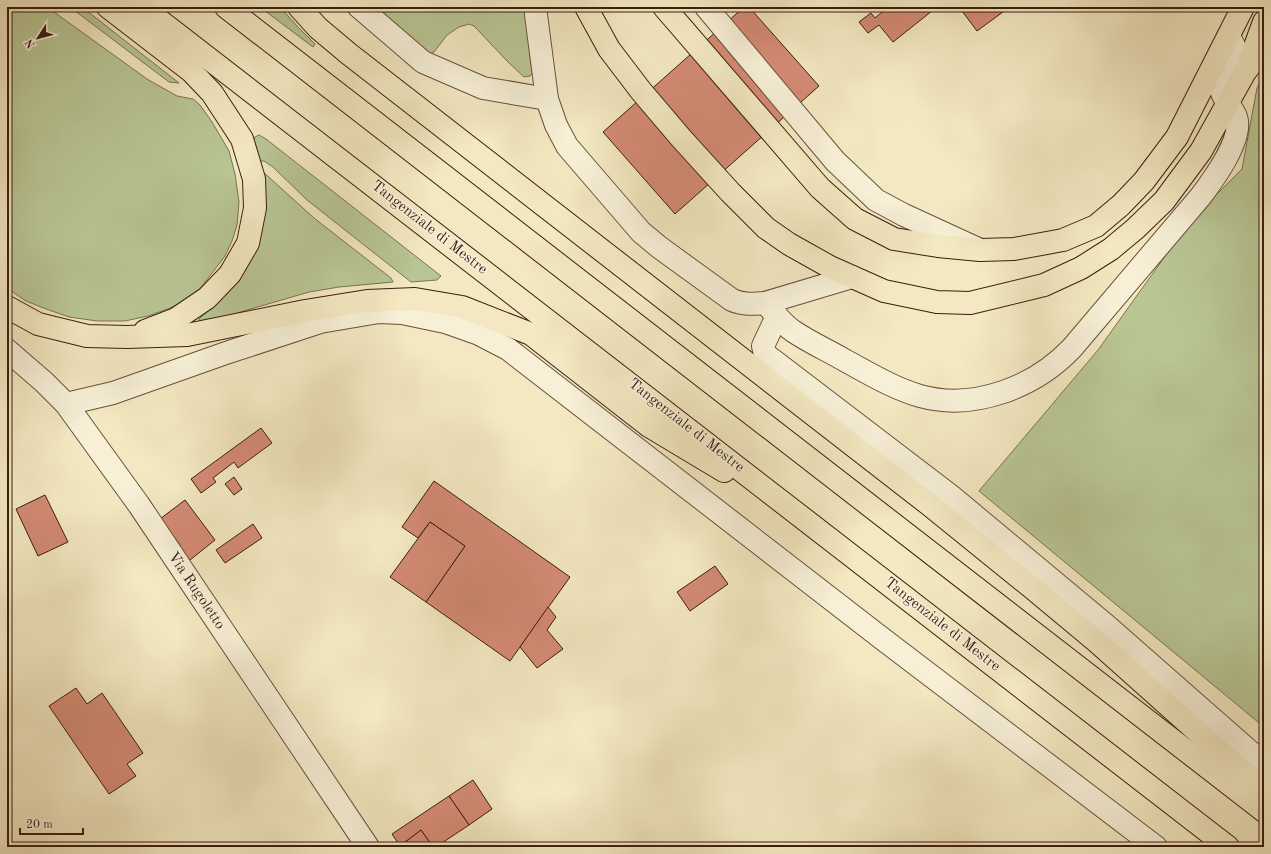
<svg xmlns="http://www.w3.org/2000/svg" width="1271" height="854" font-family="'Old Standard TT',serif">
<style>
.green{fill:#b9c694;stroke:#7a7252}
.building{fill:#d48b74;stroke:#3b1d10}
.lines{fill:none;stroke-linecap:round;stroke-linejoin:round}
.minor-casing{stroke:#69503c;stroke-width:24}
.highway-casing{stroke:#3b1d10;stroke-width:24}
.minor{stroke:#f7f0d7;stroke-width:22}
.highway{stroke:#f3e8c1;stroke-width:22}
.labels{text-anchor:middle;dominant-baseline:central;stroke-width:3.5;stroke-linejoin:round;paint-order:stroke}
.street-label{font-size:15px;fill:#3b1d10;stroke:#f7f0d7}
</style>
<rect width="100%" height="100%" fill="#f3e8c1"/>
<filter id="stains"><feTurbulence type="fractalNoise" baseFrequency=".005" numOctaves="4"/><feColorMatrix values="0 0 0 0 .2 0 0 0 0 .09 0 0 0 0 .02 0 0 0 .5 -.17"/></filter>
<radialGradient id="worn" r=".72"><stop offset=".6" stop-color="#630" stop-opacity="0"/><stop offset="1" stop-color="#630" stop-opacity=".3"/></radialGradient>
<!-- green -->
<g class="green">
<polygon points="7,7 47,7 147,79 177,96 193,99 200,105 212,122 229,151 235,174 239,202 237,225 232,241 225,256 199,290 184,302 165,310 148,316 125,321 97,321 69,317 46,309 26,301 7,288"/>
<polygon points="70,7 82,7 179,83 169,82"/>
<polygon points="260,7 280,7 297,26 315,44 313,47"/>
<polygon points="365,7 525,7 532,74 530,76 524,77 508,62 474,26 469,24 459,27 447,35 434,52 425,56"/>
<polygon points="1264,74 1264,727 979,491 1098,350 1191,220 1242,169 1257,88"/>
<polygon points="259,135 266,139 441,276 437,280 411,282 307,200 273,167 264,161 261,161 260,165 261,170 314,218 391,278 393,282 339,287 309,292 220,318 200,325 199,319 217,302 244,267 253,141 255,137"/>
</g>
<!-- building -->
<g class="building">
<polygon points="744,7 749,7 819,86 675,214 603,132"/>
<polygon points="888,7 937,7 893,42 879,25 868,33 859,22 871,13 875,18"/>
<polygon points="967,7 1005,7 1007,9 977,31 962,11"/>
<polygon points="261,428 272,443 238,468 234,462 213,478 216,482 201,493 191,479"/>
<polygon points="234,477 242,489 234,495 225,484"/>
<polygon points="434,481 570,577 510,661 426,602 465,546 430,522 418,538 402,527"/>
<polygon points="45,495 68,542 38,556 16,509"/>
<polygon points="185,500 215,540 185,564 174,550 180,545 160,519"/>
<polygon points="430,522 465,546 426,602 390,577"/>
<polygon points="253,524 262,538 225,563 216,550"/>
<polygon points="715,566 728,584 690,611 677,592"/>
<polygon points="548,607 556,617 547,630 563,649 537,668 520,647"/>
<polygon points="76,688 87,704 102,693 143,753 127,764 136,776 109,794 49,706"/>
<polygon points="473,780 492,809 469,825 449,796"/>
<polygon points="449,796 469,825 436,847 433,847 421,830 400,846 392,834"/>
<polygon points="421,830 433,847 398,847 400,846"/>
</g>
<g class="lines">
<defs>
<g id="minor">
<polyline points="359,7 423,62 483,88 547,99"/>
<path d="M535 7 547 99 556 125 567 146 641 232 659 247 732 300C743 305 754 304 765 303L852 277"/>
<polyline points="706,7 835,161 876,200 904,215 978,249"/>
<path d="M765 303C774 312 782 324 793 331 809 342 829 351 846 361 870 374 893 388 920 396 974 411 1035 387 1072 348L1201 196C1213 180 1244 138 1236 117 1232 106 1221 98 1220 85 1219 75 1231 57 1235 48L1229 36"/>
<polyline points="777,316 763,346 765,354 951,496 1107,626 1264,764"/>
<polyline points="7,350 44,382 66,404 139,505 368,847"/>
<polyline points="66,404 113,393 226,353 320,322 379,312 402,313 445,322 479,334 508,349 884,640 1156,847"/>
</g>
<g id="highway">
<polyline points="108,7 191,71 212,93 242,139 254,179 255,208 248,243 230,274 207,298 176,319 145,331"/>
<polyline points="142,7 1228,847"/>
<polyline points="226,7 1264,811"/>
<polyline points="299,7 318,28 349,54 931,506 1031,587 1096,641 1217,749 1264,789"/>
<polyline points="586,7 609,49 641,91 681,138 730,192 766,228 789,244 830,267 884,291 937,302 970,303 1044,285 1081,268 1111,249 1135,229 1164,201 1201,151 1245,72 1264,47"/>
<polyline points="664,7 820,188 855,219 894,239 938,246 980,250 1014,249 1063,240 1096,226 1121,205 1144,181 1177,137 1243,7"/>
<polyline points="1250,60 1264,22"/>
<polyline points="7,307 38,324 87,336 127,337 187,335 305,311 367,301 415,299 462,307 531,334 649,426 724,471"/>
</g>
</defs>
<!-- minor casing -->
<use href="#minor" class="minor-casing"/>
<!-- highway casing -->
<use href="#highway" class="highway-casing"/>
<!-- minor -->
<use href="#minor" class="minor"/>
<!-- highway -->
<use href="#highway" class="highway"/>
</g>
<g class="labels">
<!-- street labels -->
<g class="street-label">
<text transform="translate(429 228) rotate(38)">Tangenziale di Mestre</text>
<text transform="translate(686 426) rotate(38)">Tangenziale di Mestre</text>
<text transform="translate(196 591) rotate(56)">Via Rugoletto</text>
<text transform="translate(942 625) rotate(38)">Tangenziale di Mestre</text>
</g>
</g>
<!-- margin -->
<rect width="1271" height="854" fill="none" stroke="#f3e8c1" stroke-width="24"/>
<rect x="8" y="8" width="1255" height="838" fill="none" stroke="#3b1d10" stroke-width="2"/>
<rect x="12" y="12" width="1247" height="830" fill="none" stroke="#3b1d10"/>
<!-- north arrow -->
<g transform="translate(38 38) rotate(234)" stroke="#f7f0d7" stroke-width="3" paint-order="stroke">
<path d="M0-3L7 15L0 10L-7 15Z" fill="#3b1d10"/>
<text y="-6" font-size="11" font-weight="bold" text-anchor="middle" fill="#3b1d10">N</text>
</g>
<!-- scale -->
<path d="M20 828v6h63v-6" fill="none" stroke="#3b1d10" stroke-width="2"/>
<text x="26" y="828" font-size="12" fill="#3b1d10" stroke="#f7f0d7" stroke-width="3" paint-order="stroke">20 m</text>
<rect width="100%" height="100%" filter="url(#stains)"/>
<rect width="100%" height="100%" fill="url(#worn)"/>
</svg>
